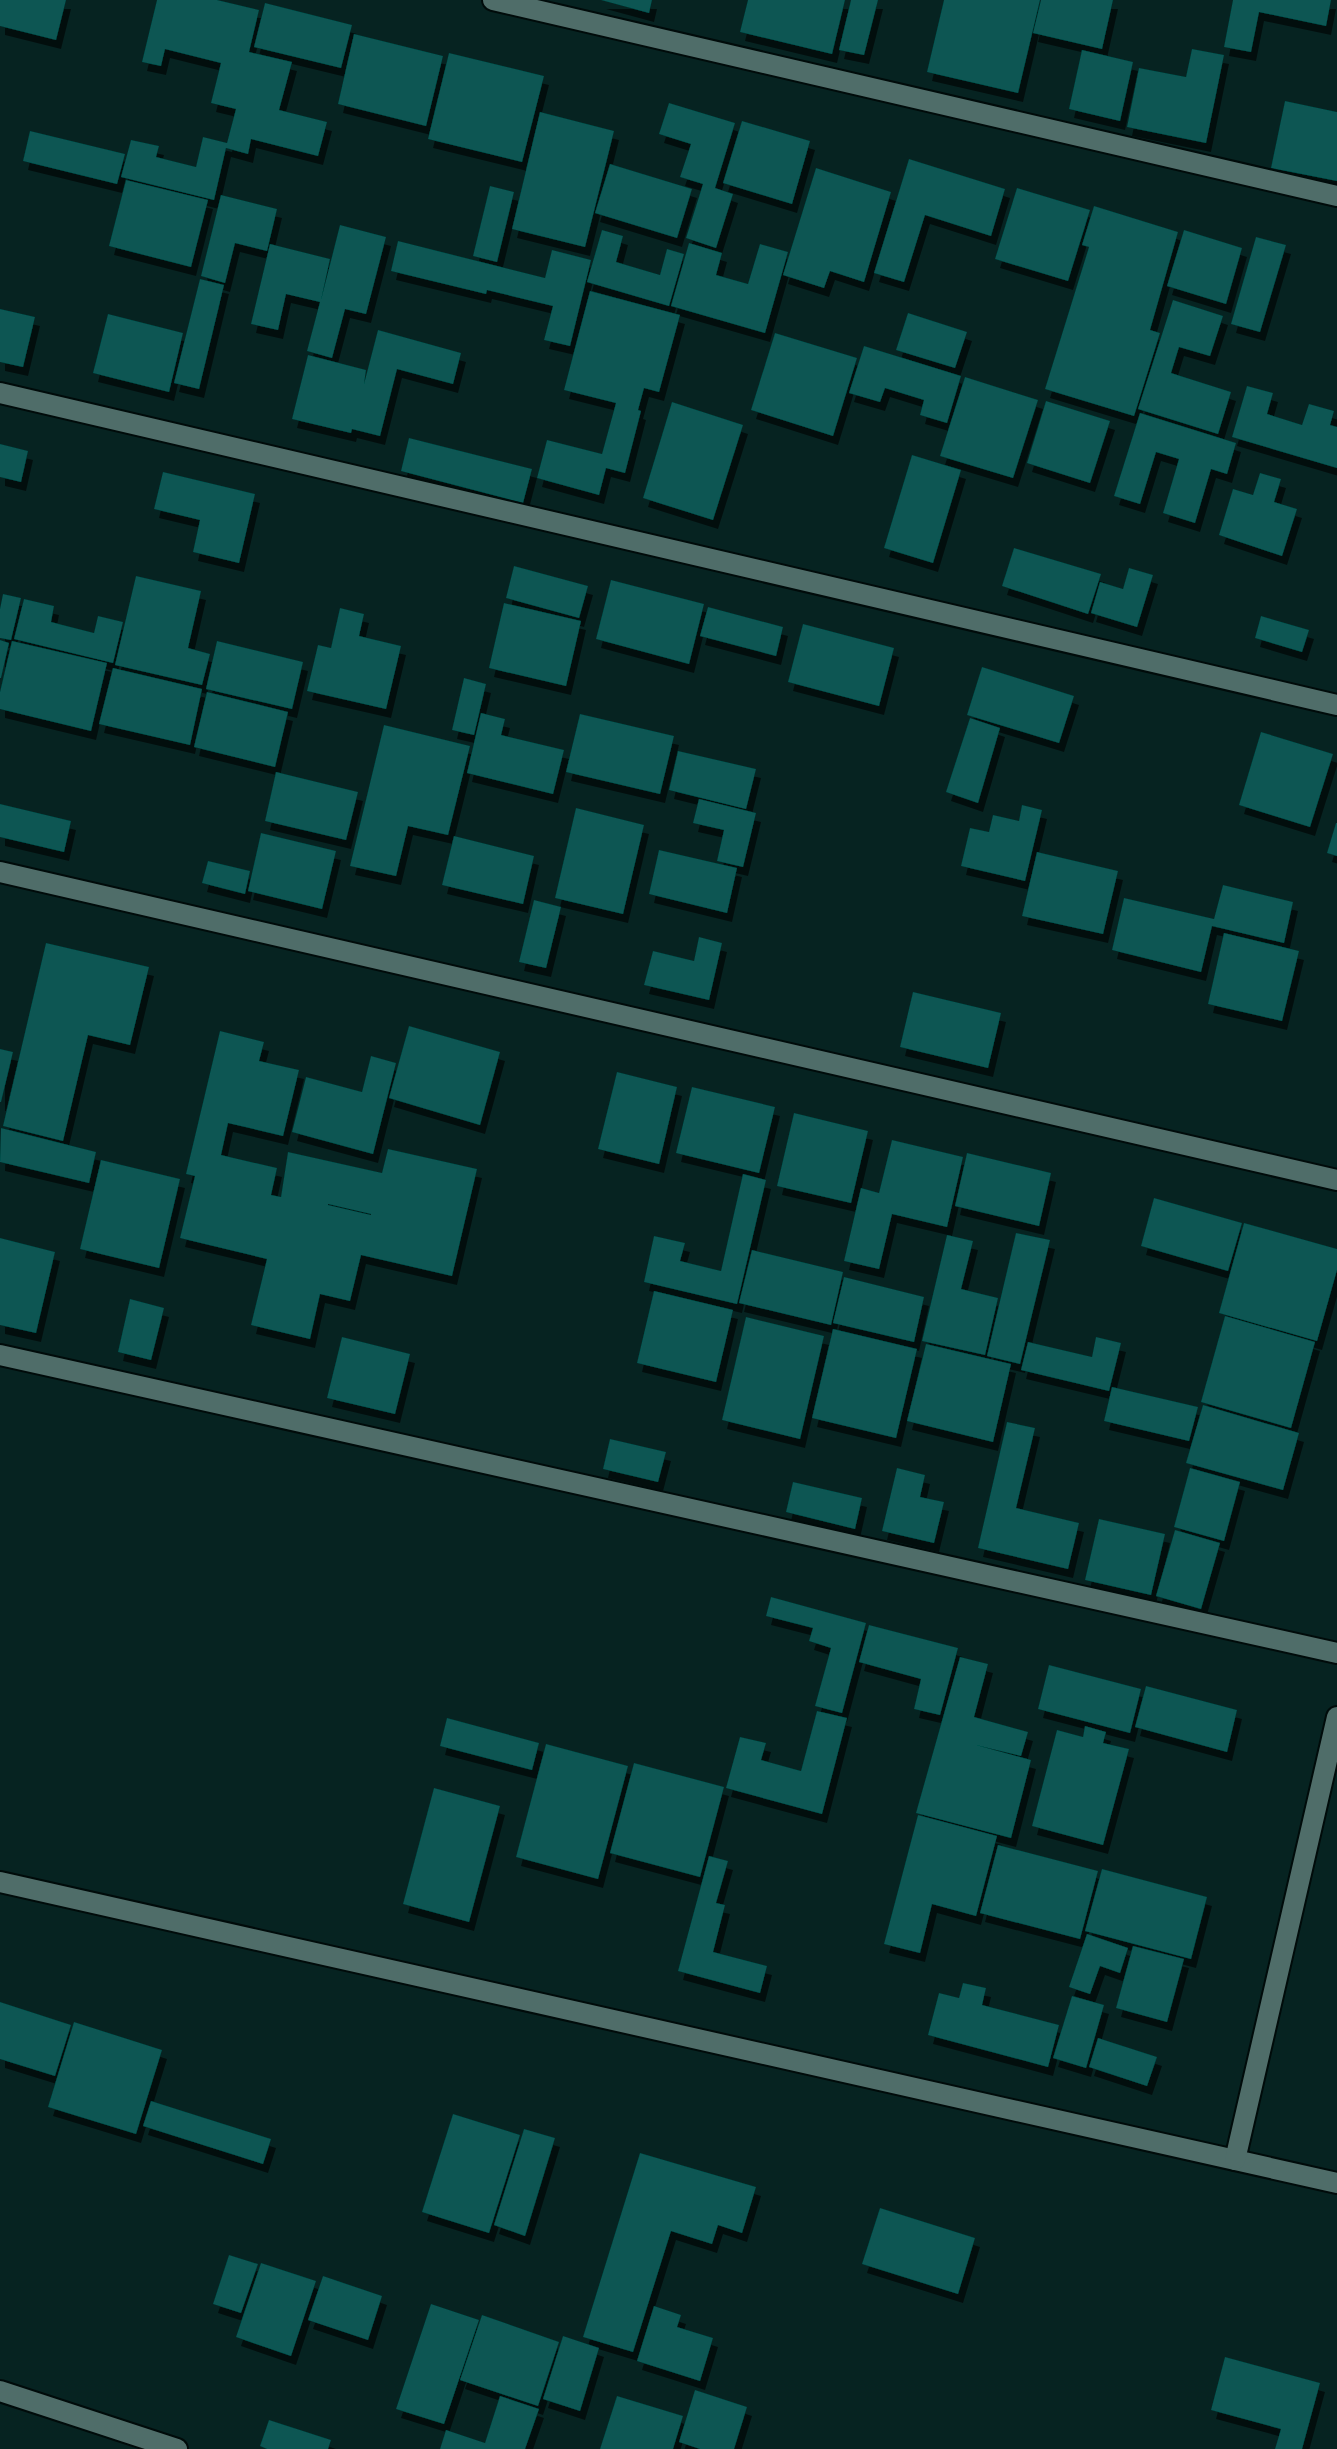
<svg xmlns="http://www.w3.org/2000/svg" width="1337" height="2449" font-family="'PT Sans Narrow',sans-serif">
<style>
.building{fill:#075752;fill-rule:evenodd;filter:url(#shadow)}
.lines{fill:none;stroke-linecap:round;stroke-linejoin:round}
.minor-casing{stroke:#000b0a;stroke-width:24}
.minor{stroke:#4f6d69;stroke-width:20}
</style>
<defs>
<filter id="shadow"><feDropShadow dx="5" dy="9" stdDeviation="0" flood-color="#0009"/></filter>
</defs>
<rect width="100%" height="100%" fill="#062321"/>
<!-- building -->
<g class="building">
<polygon points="0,0 66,0 56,40 0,26"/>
<polygon points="157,0 217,0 259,10 249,52 292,62 279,110 327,122 318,156 251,139 248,154 226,148 214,200 121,177 131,140 159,146 156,157 196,167 203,137 227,143 236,109 211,103 221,63 165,49 161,66 142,62"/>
<polygon points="601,0 652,0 649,13"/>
<polygon points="748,0 845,0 832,54 740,32"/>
<polygon points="851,0 878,0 864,55 839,50"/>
<polygon points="944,0 1040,0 1018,93 927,72"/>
<polygon points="1041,0 1113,0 1102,49 1033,33"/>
<polygon points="1233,0 1331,0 1326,26 1259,12 1251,52 1224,47"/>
<polygon points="265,3 352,25 341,68 254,47"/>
<polygon points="354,34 443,56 426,126 338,104"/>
<polygon points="1192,49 1224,55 1206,143 1127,127 1139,68 1186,77"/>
<polygon points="1082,50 1133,62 1120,121 1069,109"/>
<polygon points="449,53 544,76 522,162 428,139"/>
<polygon points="1285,101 1337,112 1337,181 1271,168"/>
<polygon points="669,103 735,123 715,188 733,194 716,248 686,238 703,184 680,177 691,144 659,134"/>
<polygon points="540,112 614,131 585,247 512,229"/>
<polygon points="742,121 810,141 792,204 723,183"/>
<polygon points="30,131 125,154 117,184 23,161"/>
<polygon points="909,159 1005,189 991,236 925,215 904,282 874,273"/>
<polygon points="610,164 692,189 677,238 595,213"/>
<polygon points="816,168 891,192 864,282 830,271 824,288 783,275"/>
<polygon points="126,180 208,200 191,267 109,246"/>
<polygon points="490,186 514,192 497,262 473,256"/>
<polygon points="1017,188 1090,210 1068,281 995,259"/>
<polygon points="221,195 277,209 267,251 235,243 225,283 201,276"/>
<polygon points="1094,206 1178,232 1150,330 1160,333 1134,416 1045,389 1089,247 1082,245"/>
<polygon points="340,225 386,237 366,314 345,309 332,358 307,351 320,302 286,294 278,330 251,324 270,244 330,259 321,300"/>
<polygon points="602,230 623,236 616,262 660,275 667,249 684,254 669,306 587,282"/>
<polygon points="1184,230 1242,248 1226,304 1167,286"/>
<polygon points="1256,237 1286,245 1260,332 1231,324"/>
<polygon points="398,241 545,278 552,250 591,260 570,346 544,340 553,306 487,290 486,294 391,271"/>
<polygon points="689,243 722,253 716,275 748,284 760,244 788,252 765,333 671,306"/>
<polygon points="200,279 224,285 199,389 174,383"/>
<polygon points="590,291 680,315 659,392 644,388 638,410 641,411 625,473 606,468 599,495 537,478 547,440 602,454 616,403 564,390"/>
<polygon points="1173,300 1223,316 1210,356 1179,347 1171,373 1231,392 1218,434 1138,409"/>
<polygon points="0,309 35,317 23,367 0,362"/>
<polygon points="908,313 967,332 955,368 896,350"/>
<polygon points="108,314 183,333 169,392 93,373"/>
<polygon points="378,330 461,353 453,384 397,369 380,436 352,429 351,433 292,419 308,355 366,370 364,384"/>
<polygon points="775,333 857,358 833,436 751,410"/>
<polygon points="864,346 961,376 947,423 920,415 924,400 885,388 880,402 849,393"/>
<polygon points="965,377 1038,400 1013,478 940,456"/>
<polygon points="1247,386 1273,393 1267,414 1302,425 1309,404 1334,411 1330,425 1337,427 1337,468 1232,437"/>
<polygon points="1046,401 1110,421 1090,483 1027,463"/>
<polygon points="672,402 743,425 713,520 643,498"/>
<polygon points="1140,413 1236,443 1227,474 1211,469 1195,523 1163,513 1179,459 1156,452 1140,504 1114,496"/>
<polygon points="409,438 532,469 523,503 401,471"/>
<polygon points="0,444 28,451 21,482 0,477"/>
<polygon points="912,455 961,470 933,563 884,548"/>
<polygon points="163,472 255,494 239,563 193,552 200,520 154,509"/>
<polygon points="1260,473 1281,479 1274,502 1297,509 1282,556 1219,535 1233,489 1253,495"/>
<polygon points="1014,548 1101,574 1088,614 1002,586"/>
<polygon points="514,566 588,586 579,618 506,598"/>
<polygon points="1129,568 1153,575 1137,627 1091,613 1100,582 1123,589"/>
<polygon points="136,576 201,591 188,648 210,654 202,685 115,665"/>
<polygon points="611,580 704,604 689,664 596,639"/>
<polygon points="3,594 21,598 11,640 0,638 0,609"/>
<polygon points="24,599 54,606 51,622 94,633 98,616 123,622 113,663 14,639"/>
<polygon points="504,603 581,621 566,686 489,668"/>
<polygon points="708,607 783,627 776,656 700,636"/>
<polygon points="340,608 364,614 359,636 401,646 386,709 307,691 318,645 331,648"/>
<polygon points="1261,616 1309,630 1302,652 1255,638"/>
<polygon points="803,624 894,648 879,706 788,682"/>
<polygon points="0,640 9,643 1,678 0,678"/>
<polygon points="12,641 107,663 91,731 0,709 0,692"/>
<polygon points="217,641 303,662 292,709 206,689"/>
<polygon points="982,667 1074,696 1059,743 967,715"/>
<polygon points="113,668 202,689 190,745 99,724"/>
<polygon points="464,678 486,684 474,735 452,730"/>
<polygon points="207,692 288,712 275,767 194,747"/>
<polygon points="481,713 505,719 501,735 564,750 553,794 467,773"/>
<polygon points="580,714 674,736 660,794 566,772"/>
<polygon points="970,718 1000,728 978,803 946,792"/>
<polygon points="384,725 470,746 448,835 408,826 396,876 350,866"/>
<polygon points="1261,732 1333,754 1310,827 1239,805"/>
<polygon points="678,751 756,769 746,809 669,790"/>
<polygon points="276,772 358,792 346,840 265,821"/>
<polygon points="699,799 756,813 743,867 717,861 724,830 693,823"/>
<polygon points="0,804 71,821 64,852 0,837"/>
<polygon points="1022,805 1042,810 1025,881 961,866 970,828 989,832 993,815 1019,821"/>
<polygon points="576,808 644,825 623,914 555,898"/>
<polygon points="1336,823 1337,823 1337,856 1327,853"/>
<polygon points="261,833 336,851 322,909 248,891"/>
<polygon points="454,836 534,856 523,904 442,885"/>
<polygon points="659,850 737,868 727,913 649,894"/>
<polygon points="1037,852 1118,871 1103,934 1022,916"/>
<polygon points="208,861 250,871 245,894 202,883"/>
<polygon points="1223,885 1293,902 1284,943 1212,926 1201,972 1112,950 1124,898 1214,919"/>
<polygon points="534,900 561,907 546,968 519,962"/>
<polygon points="1224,933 1299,951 1282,1021 1208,1004"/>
<polygon points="699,937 722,943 709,1000 644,985 653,951 694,961"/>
<polygon points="46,943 149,967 130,1045 88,1035 63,1141 3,1126"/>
<polygon points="913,992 1001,1013 988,1068 900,1047"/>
<polygon points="409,1026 500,1052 480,1125 389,1098"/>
<path d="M220 1031 264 1042 259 1061 299 1070 283 1136 228 1123 221 1155 277 1168 271 1195 281 1197 288 1152 382 1173 388 1149 477 1169 452 1276 361 1255 350 1301 320 1294 310 1339 251 1325 267 1259 180 1238 195 1176 186 1174ZM328 1204 371 1214V1215L328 1205Z"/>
<polygon points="0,1049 13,1052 1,1102 0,1102"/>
<polygon points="371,1056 396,1063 373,1154 292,1132 306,1077 362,1092"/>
<polygon points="617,1072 677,1087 659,1164 598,1149"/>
<polygon points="692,1087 775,1107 759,1173 676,1153"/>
<polygon points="794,1113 868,1131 851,1203 777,1186"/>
<polygon points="1,1128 96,1152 89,1183 0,1162"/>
<polygon points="892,1140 963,1157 947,1227 892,1214 879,1269 844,1261 861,1188 879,1193"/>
<polygon points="967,1153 1051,1173 1039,1226 955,1206"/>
<polygon points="101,1160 180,1179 159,1268 80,1249"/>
<polygon points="743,1174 766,1180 737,1304 644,1282 654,1236 685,1243 680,1261 721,1271"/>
<polygon points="1154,1198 1242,1223 1228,1271 1141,1246"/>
<polygon points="1244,1223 1337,1249 1337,1270 1317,1341 1219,1313"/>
<polygon points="1016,1233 1050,1240 1020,1364 987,1356"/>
<polygon points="947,1235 973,1241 961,1289 998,1298 985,1355 922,1341"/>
<polygon points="0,1238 55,1252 36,1333 0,1325"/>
<polygon points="752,1250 843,1272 831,1325 739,1303"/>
<polygon points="844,1277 924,1297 914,1342 833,1323"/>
<polygon points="654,1291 733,1310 716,1382 637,1363"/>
<polygon points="130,1299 164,1308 151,1360 118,1352"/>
<polygon points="1225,1316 1315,1342 1291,1428 1201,1402"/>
<polygon points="746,1317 824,1336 800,1439 722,1420"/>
<polygon points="833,1329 917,1349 896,1438 812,1418"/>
<polygon points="342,1337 410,1354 395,1414 327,1398"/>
<polygon points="1096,1337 1121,1343 1109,1391 1021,1370 1028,1342 1092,1357"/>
<polygon points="926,1344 1011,1364 993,1442 907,1421"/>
<polygon points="1112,1387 1198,1407 1189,1441 1104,1421"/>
<polygon points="1203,1405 1299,1433 1283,1490 1186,1463"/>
<polygon points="1007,1422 1035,1428 1016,1508 1079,1523 1068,1569 978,1548"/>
<polygon points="610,1439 666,1452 658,1482 603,1469"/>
<polygon points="897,1468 925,1475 920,1497 944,1502 934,1543 882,1531"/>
<polygon points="1190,1468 1240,1482 1224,1541 1174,1527"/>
<polygon points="793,1482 862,1498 855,1529 786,1512"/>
<polygon points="1099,1519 1165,1534 1151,1595 1085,1580"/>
<polygon points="1175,1530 1220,1543 1201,1609 1156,1596"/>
<polygon points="771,1597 866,1623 842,1713 815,1706 831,1648 809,1641 813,1628 766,1616"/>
<polygon points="869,1625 958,1648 940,1715 914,1709 921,1679 859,1662"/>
<polygon points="960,1657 988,1664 974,1717 1028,1732 1021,1756 976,1745 1031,1760 1011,1838 916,1813"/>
<polygon points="1049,1665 1141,1689 1130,1733 1038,1709"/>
<polygon points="1146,1686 1237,1710 1227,1752 1135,1727"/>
<polygon points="817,1711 847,1718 822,1814 726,1788 740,1737 766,1743 761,1760 801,1771"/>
<polygon points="447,1718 539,1743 532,1770 440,1746"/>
<polygon points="1085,1726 1106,1732 1103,1743 1129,1749 1103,1845 1032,1826 1057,1730 1083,1737"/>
<polygon points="546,1744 628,1766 598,1879 516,1857"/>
<polygon points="634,1763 724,1787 700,1877 610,1853"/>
<polygon points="434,1788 500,1806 469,1922 403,1904"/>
<polygon points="918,1815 997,1836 976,1916 932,1904 920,1953 884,1944"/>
<polygon points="998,1845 1098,1871 1080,1939 980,1913"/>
<polygon points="709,1856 728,1861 716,1903 725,1905 713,1952 767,1966 760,1993 678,1971"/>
<polygon points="1102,1869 1207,1897 1191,1959 1085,1931"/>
<polygon points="1087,1934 1128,1948 1120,1973 1100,1966 1090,1994 1069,1987"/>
<polygon points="1133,1946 1184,1959 1167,2022 1116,2008"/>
<polygon points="963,1983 986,1988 982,2005 1059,2025 1048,2067 928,2035 939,1993 959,1998"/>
<polygon points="1072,1996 1104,2005 1086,2068 1053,2058"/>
<polygon points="0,2002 71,2025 55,2076 0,2059"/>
<polygon points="74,2022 162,2050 136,2134 48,2107"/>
<polygon points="1098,2038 1157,2057 1147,2086 1089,2067"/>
<polygon points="151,2101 271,2139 263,2164 143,2126"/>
<polygon points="453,2114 520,2135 489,2233 422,2212"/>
<polygon points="524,2129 555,2138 525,2236 494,2225"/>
<polygon points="640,2153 756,2187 742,2233 718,2225 712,2244 671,2231 633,2352 583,2337"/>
<polygon points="880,2208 975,2238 958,2294 862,2264"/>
<polygon points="229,2255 258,2264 241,2313 213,2304"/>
<polygon points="261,2263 316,2281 291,2356 236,2337"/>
<polygon points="323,2276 382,2296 368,2340 308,2320"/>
<polygon points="431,2304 479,2320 444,2424 396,2409"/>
<polygon points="654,2306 681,2315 677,2327 713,2338 700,2381 637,2361"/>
<polygon points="482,2315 559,2342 538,2406 460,2380"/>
<polygon points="563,2336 599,2348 580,2411 543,2399"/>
<polygon points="1225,2357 1320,2383 1302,2449 1275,2449 1281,2429 1211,2410"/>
<polygon points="695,2390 747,2407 734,2449 700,2449 679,2442"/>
<polygon points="500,2396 539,2409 525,2449 440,2449 446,2430 485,2443"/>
<polygon points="617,2396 683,2416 673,2449 600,2449"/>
<polygon points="269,2420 331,2440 328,2449 267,2449 260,2446"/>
</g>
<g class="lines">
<defs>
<g id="minor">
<polyline points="493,0 1337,196"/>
<polyline points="0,393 1337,705"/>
<polyline points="0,872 1337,1180"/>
<polyline points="0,1355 1337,1653"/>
<polyline points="0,1882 1337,2183"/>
<polyline points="1235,2160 1337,1717"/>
<polyline points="0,2391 177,2449"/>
</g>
</defs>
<!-- minor casing -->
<use href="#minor" class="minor-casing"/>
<!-- minor -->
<use href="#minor" class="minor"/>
</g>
</svg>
